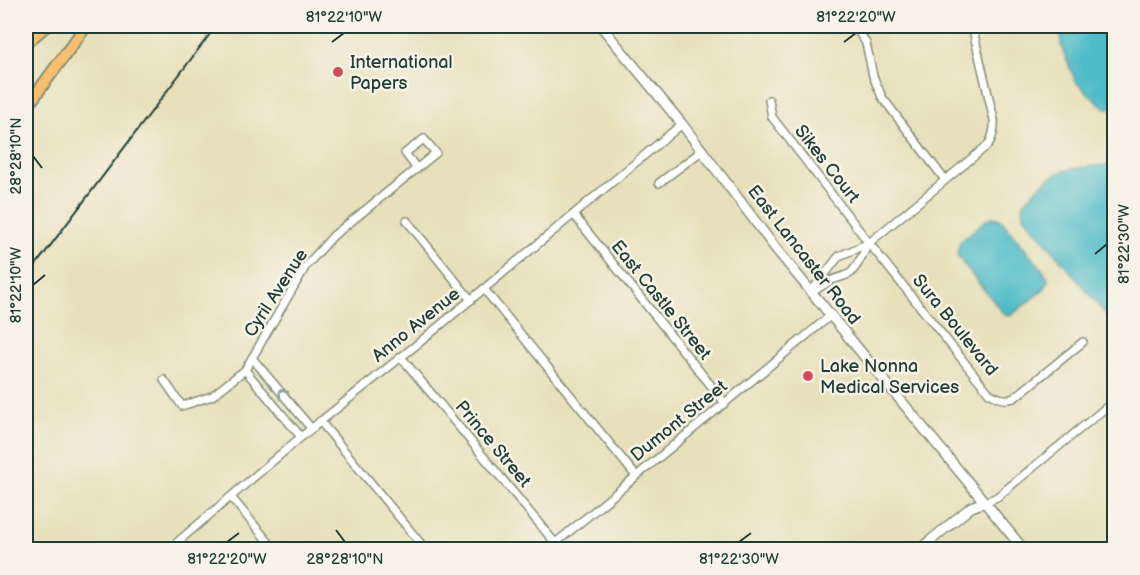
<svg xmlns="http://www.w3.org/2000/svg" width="1140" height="575" font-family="'Balsamiq Sans',sans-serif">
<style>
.water{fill:#4ebbc8;stroke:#367c7e;stroke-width:1.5}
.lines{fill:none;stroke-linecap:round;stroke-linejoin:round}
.minor-casing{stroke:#838e77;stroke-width:10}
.tertiary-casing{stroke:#838e77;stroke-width:12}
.primary-casing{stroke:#838e77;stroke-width:14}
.minor{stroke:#fff;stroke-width:7}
.tertiary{stroke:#fff;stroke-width:9}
.primary{stroke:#f8bf6c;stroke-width:10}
.rail{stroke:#1f3d34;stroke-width:2}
.oneway{stroke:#8f9e9a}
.ticks{fill:none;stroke:#1f3d34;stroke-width:2}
.poi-dot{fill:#d1495b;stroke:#f7f3e8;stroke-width:2}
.labels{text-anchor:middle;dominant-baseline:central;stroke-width:5;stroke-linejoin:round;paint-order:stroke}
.poi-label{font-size:18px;fill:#1f3d34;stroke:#f7f3e8;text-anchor:start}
.street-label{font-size:18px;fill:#1f3d34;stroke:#f7f3e8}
.neatline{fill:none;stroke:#1f3d34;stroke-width:2}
.ticks-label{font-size:15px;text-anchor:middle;fill:#1f3d34}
</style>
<rect width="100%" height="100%" fill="#f7f3e8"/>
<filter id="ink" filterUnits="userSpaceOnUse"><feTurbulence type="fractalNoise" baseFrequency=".0167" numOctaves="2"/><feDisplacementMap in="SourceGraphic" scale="12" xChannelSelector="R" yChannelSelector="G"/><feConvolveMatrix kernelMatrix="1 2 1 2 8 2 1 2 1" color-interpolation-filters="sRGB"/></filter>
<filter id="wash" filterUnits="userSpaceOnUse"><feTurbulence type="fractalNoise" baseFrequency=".008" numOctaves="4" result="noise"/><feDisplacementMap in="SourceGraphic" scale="24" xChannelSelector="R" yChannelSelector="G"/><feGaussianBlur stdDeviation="1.35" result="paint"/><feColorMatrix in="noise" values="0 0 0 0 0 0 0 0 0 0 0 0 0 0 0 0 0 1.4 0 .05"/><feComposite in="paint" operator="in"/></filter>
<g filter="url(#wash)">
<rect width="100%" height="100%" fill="#e7e0ba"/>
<!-- water -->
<g class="water">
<polygon points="1060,26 1114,26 1114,109 1104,107 1097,102 1076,82 1061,46"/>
<path d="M1114 164V324L1024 216 1023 205C1033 191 1050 174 1067 170 1082 166 1099 166 1114 164Z"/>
<polygon points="993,217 1000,219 1042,269 1049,281 1044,289 1012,315 1004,314 964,265 957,254 960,242 986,220"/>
</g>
</g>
<g filter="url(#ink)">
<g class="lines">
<defs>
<g id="minor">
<polyline points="858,31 866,43 873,76 882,97 945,180"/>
<path d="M769 100 772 117 869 243 989 393C998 398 1004 401 1014 398L1083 342"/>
<polyline points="659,183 703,150"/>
<polyline points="574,215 725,403"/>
<polyline points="407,221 471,300"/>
<polyline points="484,289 636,476"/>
<polyline points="815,290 832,280 844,276 851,273 857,265 869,243"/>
<path d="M811 292 839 256 869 243 988 145C993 137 995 130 994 120L972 26"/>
<polyline points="401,357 561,550"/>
<polyline points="252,358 311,428"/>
<polyline points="245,370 301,437"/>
<polyline points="164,380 182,406 212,396 245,370 306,266 333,236 436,153 424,139 405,153 417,169"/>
<polyline points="320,421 426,550"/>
<polyline points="231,497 275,550"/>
<polyline points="985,502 997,497 1114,401"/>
<polyline points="168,550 301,437 420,342 682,124"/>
<polyline points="547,550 830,316"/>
</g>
<g id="tertiary">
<polyline points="601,26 682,124 776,249 1024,550"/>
<polyline points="919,550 971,507 985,502"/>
</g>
<g id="primary">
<polyline points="26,43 46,26"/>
<polyline points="26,108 86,26"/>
</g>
</defs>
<!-- minor casing -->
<use href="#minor" class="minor-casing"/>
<!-- tertiary casing -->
<use href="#tertiary" class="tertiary-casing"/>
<!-- primary casing -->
<use href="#primary" class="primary-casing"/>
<!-- minor -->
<use href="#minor" class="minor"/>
<!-- tertiary -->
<use href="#tertiary" class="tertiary"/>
<!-- primary -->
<use href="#primary" class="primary"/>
<!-- rail -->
<polyline class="rail" points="26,278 216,26"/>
</g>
<!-- one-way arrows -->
<defs><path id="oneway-chevron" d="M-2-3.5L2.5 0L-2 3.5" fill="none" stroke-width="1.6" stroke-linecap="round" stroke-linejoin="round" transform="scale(1.5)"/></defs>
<use class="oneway" href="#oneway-chevron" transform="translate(282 393) rotate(-130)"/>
</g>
<!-- ticks -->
<path class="ticks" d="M332 42 344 33M844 42 856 33M33 156 42 168M1095 254 1107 244M33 285 45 275M336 530 345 542M227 542 239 533M739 542 751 533"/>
<!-- markers -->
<g class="poi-dot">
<circle cx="338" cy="72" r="6"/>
<circle cx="808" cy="376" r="6"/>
</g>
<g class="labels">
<!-- poi labels -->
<g class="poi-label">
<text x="350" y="62">International<tspan x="350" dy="21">Papers</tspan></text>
<text x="820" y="366">Lake Nonna<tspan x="820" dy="21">Medical Services</tspan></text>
</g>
<!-- street labels -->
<g class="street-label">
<text transform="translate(827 164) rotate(52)">Sikes Court</text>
<text transform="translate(804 255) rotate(52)">East Lancaster Road</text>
<text transform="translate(276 293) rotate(-57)">Cyril Avenue</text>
<text transform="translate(661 300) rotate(51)">East Castle Street</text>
<text transform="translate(416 325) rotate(-39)">Anno Avenue</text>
<text transform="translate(955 325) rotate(51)">Sura Boulevard</text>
<text transform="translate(679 421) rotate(-39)">Dumont Street</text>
<text transform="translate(493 444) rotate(50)">Prince Street</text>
</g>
</g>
<!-- margin -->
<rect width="1140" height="575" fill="none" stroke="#f7f3e8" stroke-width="66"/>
<rect x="33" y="33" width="1074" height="509" class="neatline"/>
<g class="ticks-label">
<text x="344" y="22">81°22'10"W</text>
<text x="856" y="22">81°22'20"W</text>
<text transform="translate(16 156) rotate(-90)" y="5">28°28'10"N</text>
<text transform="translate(1124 244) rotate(-90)" y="5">81°22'30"W</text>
<text transform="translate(16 285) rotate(-90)" y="5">81°22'10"W</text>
<text x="227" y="564">81°22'20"W</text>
<text x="345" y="564">28°28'10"N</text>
<text x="739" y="564">81°22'30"W</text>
</g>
</svg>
